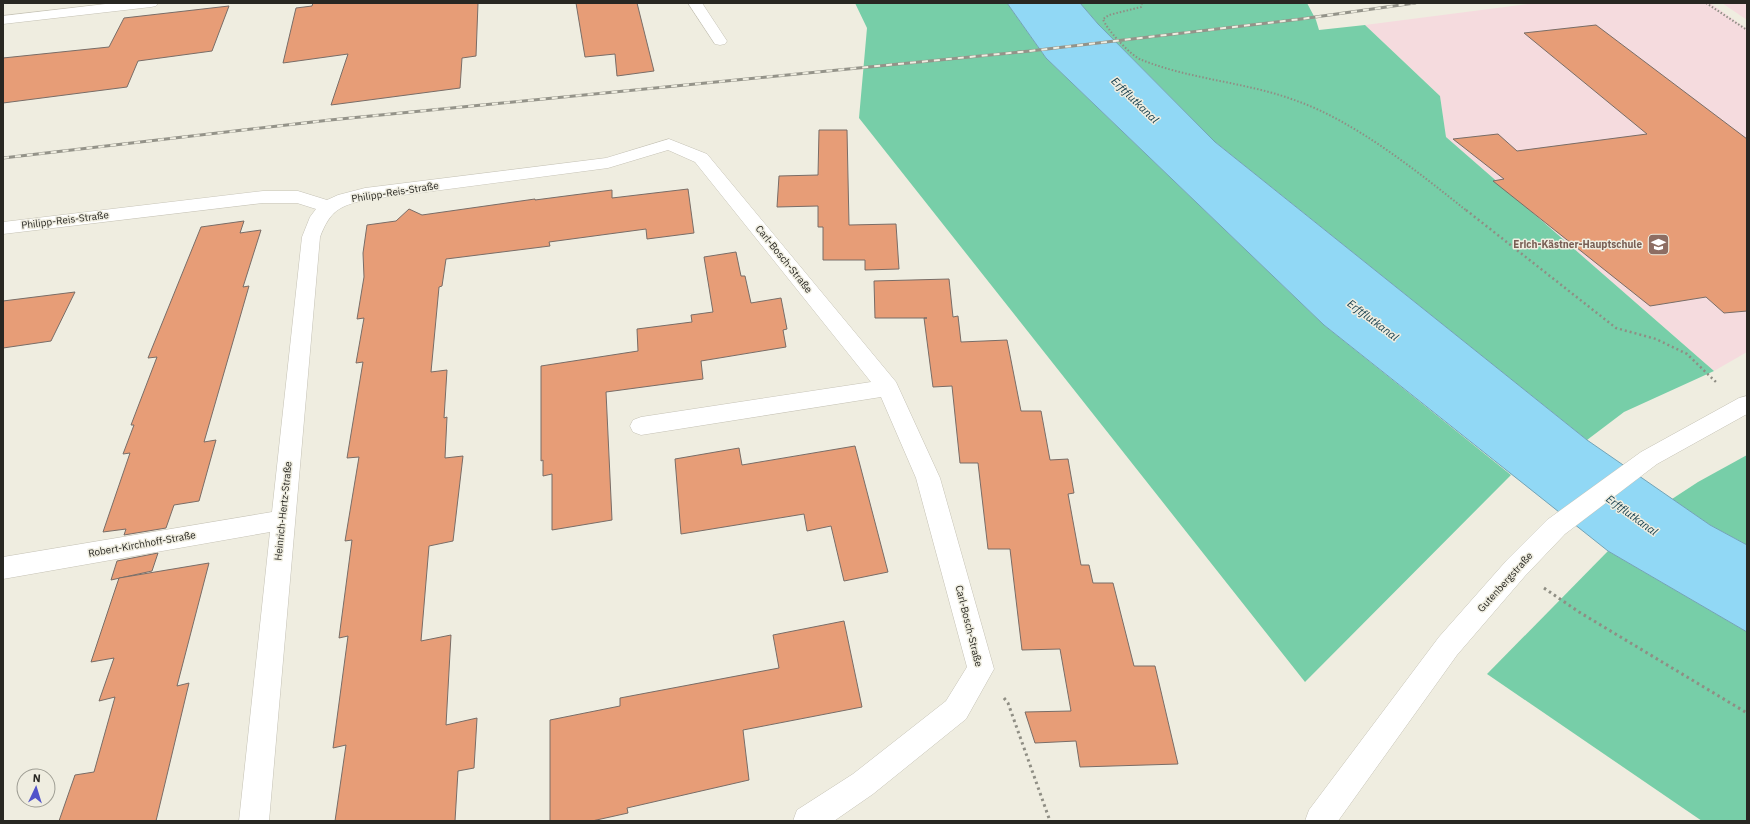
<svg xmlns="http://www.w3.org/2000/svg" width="1750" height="824" font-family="'IBM Plex Sans',sans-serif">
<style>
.education{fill:#f5dbde}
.green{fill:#77cea8}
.water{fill:#91d8f5;stroke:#72a3b6}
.building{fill:#e79d77;stroke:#796d67}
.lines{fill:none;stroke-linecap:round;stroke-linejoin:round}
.minor-casing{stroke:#c5c2b5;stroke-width:1}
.path-far2{stroke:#8f8e84;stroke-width:2;stroke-dasharray:1.5 2;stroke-linecap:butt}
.path-far1{stroke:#8f8e84;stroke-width:2.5;stroke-dasharray:2 3;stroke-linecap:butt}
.path{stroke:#8f8e84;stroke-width:3;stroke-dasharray:2.5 3.5;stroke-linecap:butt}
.minor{fill:#fff;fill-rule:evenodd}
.rail-casing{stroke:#949389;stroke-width:3}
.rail{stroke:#efede0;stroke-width:2;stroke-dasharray:6;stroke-linecap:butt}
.labels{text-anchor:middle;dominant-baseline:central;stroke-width:3;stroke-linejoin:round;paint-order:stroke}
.street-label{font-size:10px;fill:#282722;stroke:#efede0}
.education-label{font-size:10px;font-weight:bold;fill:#785e54;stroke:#efede0;text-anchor:end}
.water-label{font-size:11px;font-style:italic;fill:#123c4b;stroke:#efede0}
</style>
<rect width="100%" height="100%" fill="#efede0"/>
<!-- education -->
<g class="education">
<polygon points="1535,3 1710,3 1747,29 1747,352 1714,371 1446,137 1440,96 1365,25"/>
<polygon points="1722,3 1747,3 1747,20"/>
</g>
<!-- green -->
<g class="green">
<polygon points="855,3 1007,3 1046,58 1324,325 1511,475 1305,682 859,118 867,28"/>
<polygon points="1080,3 1307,3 1316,20 1319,30 1365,25 1440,96 1446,137 1714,371 1624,412 1587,440 1215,142 1098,24"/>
<polygon points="1747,455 1747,545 1710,525 1672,499 1698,482"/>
<polygon points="1608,551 1747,632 1747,821 1702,821 1487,674"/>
</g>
<!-- water -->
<polygon class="water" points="1007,3 1080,3 1098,24 1215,142 1587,440 1710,525 1747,545 1747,632 1608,551 1324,325 1046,58"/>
<!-- building -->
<g class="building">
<polygon points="313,3 478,3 476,56 462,58 460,88 331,105 348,54 283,63 296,8 312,6"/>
<polygon points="576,3 637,3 654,71 617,76 615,54 585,57"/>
<polygon points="229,6 212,51 138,61 127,87 3,103 3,58 109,47 124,18"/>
<polygon points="1596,25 1747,139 1747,311 1724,313 1706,297 1650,306 1493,181 1504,179 1453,139 1498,134 1517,151 1647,134 1524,33"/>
<polygon points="819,130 847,130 849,225 896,224 899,269 865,270 865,260 823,260 823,227 818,227 818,206 777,207 779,176 818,175"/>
<polygon points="688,189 694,233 647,239 646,229 549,242 550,246 446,259 442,286 439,287 431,372 447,370 444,418 447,417 445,458 463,456 453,541 429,546 421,641 451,635 446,725 477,718 474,768 458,771 455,821 335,821 346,745 333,748 348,636 339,638 352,540 345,541 359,457 347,458 363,362 356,363 364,318 357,319 364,277 363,253 367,225 396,221 409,209 422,215 535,199 535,200 612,190 612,198"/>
<polygon points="244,221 240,233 261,230 243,287 249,286 204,442 216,440 199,501 174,505 166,528 124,535 126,529 103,532 130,453 123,454 134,425 131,425 157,357 148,358 201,227"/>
<polygon points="736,252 741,276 745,276 751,303 781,298 787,329 783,330 786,347 701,361 703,379 606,392 612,520 552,530 552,474 543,476 543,460 541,461 541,366 638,351 637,329 692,322 691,315 713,312 704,257"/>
<polygon points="949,279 953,317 958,316 961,342 1007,340 1021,411 1041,411 1050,460 1068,459 1074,493 1068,494 1081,565 1089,565 1093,583 1113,583 1134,666 1155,666 1178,764 1080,767 1076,741 1035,743 1025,712 1071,711 1060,649 1022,650 1010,549 988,549 978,463 960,463 952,386 933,387 924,318 927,318 875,318 874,281"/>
<polygon points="75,292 51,341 3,348 3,301"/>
<polygon points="855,446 888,572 844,581 831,526 807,531 804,514 681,534 675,459 739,448 742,465"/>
<polygon points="158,553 152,571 111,580 117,561"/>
<polygon points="209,563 177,686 189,683 156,821 59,821 75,775 94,772 115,697 99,701 114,658 91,662 119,578"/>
<polygon points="844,621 862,707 743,730 749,780 627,808 628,813 592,821 550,821 550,720 620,706 620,698 779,668 773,635"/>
</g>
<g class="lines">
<defs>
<g id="minor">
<polygon points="114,3 158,3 156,6 151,7 3,24 3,16"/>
<polygon points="688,3 702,3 727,41 725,44 720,45 715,44"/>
<path d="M669 139 707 154 896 382 940 478 994 669 966 719 873 794 834 821H793L797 810 853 774 946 701 967 667 916 478 881 397 641 435 633 432 630 426 633 420 641 417 871 382 695 162 668 150 608 168 365 200C339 206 330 211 320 237L269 821H239L270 532 3 579V557L272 512 302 237 310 217 316 209 297 203H263L3 234V222L263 191H298L327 200 338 195 365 188 606 158Z"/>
<polygon points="1747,396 1747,414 1657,464 1565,534 1525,576 1457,655 1338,821 1305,821 1309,810 1439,637 1507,560 1547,520 1641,452 1739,398"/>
</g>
</defs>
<!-- minor casing -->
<use href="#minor" class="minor-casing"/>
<!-- path-far2 -->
<g class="path-far2">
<path d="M1142 3 1141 7 1109 15 1103 19C1106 29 1132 57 1142 60 1192 80 1247 82 1297 101 1356 122 1418 172 1467 211"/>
<polyline points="1706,3 1747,30"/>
</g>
<!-- path-far1 -->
<polyline class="path-far1" points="1466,210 1616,328 1656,339 1687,354 1718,384"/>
<!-- path -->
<g class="path">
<polyline points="1544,588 1579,612 1747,713"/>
<polyline points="1004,698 1008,703 1050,821"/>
</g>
<!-- minor -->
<use href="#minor" class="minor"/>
<defs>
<polyline id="rail" points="3,158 330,120 1030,51 1301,19 1415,3"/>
</defs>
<!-- rail casing -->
<use href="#rail" class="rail-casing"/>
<!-- rail -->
<use href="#rail" class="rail"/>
</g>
<!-- icons -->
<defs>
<symbol id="school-square" viewBox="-11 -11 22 22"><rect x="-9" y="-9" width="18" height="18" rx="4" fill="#8d6e63" stroke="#efede0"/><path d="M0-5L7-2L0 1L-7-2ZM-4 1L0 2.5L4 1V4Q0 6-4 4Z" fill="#fff"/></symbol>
</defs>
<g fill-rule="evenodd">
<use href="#school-square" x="1646" y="232" width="25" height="25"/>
</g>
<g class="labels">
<!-- street labels -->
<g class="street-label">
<text transform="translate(395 192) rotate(-9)">Philipp-Reis-Straße</text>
<text transform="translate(65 220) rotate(-7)">Philipp-Reis-Straße</text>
<text transform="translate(784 259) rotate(51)">Carl-Bosch-Straße</text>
<text transform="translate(283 511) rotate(-84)">Heinrich-Hertz-Straße</text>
<text transform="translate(142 544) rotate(-10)">Robert-Kirchhoff-Straße</text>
<text transform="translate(1505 582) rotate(-48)">Gutenbergstraße</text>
<text transform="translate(969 626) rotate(76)">Carl-Bosch-Straße</text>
</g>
<!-- education labels -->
<g class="education-label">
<text x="1642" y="244">Erich-Kästner-Hauptschule</text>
</g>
<!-- water labels -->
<g class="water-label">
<text transform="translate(1135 100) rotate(44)">Erftflutkanal</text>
<text transform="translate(1373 320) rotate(37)">Erftflutkanal</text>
<text transform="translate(1632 515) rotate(36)">Erftflutkanal</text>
</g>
</g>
<!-- border -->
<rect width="1750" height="824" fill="none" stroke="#282722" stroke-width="8"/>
<!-- north arrow -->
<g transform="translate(36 788) rotate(4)"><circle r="19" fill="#efede0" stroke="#9f9e94"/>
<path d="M0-3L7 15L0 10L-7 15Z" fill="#5153ca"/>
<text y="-6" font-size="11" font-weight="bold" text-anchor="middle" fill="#282722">N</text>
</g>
</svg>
